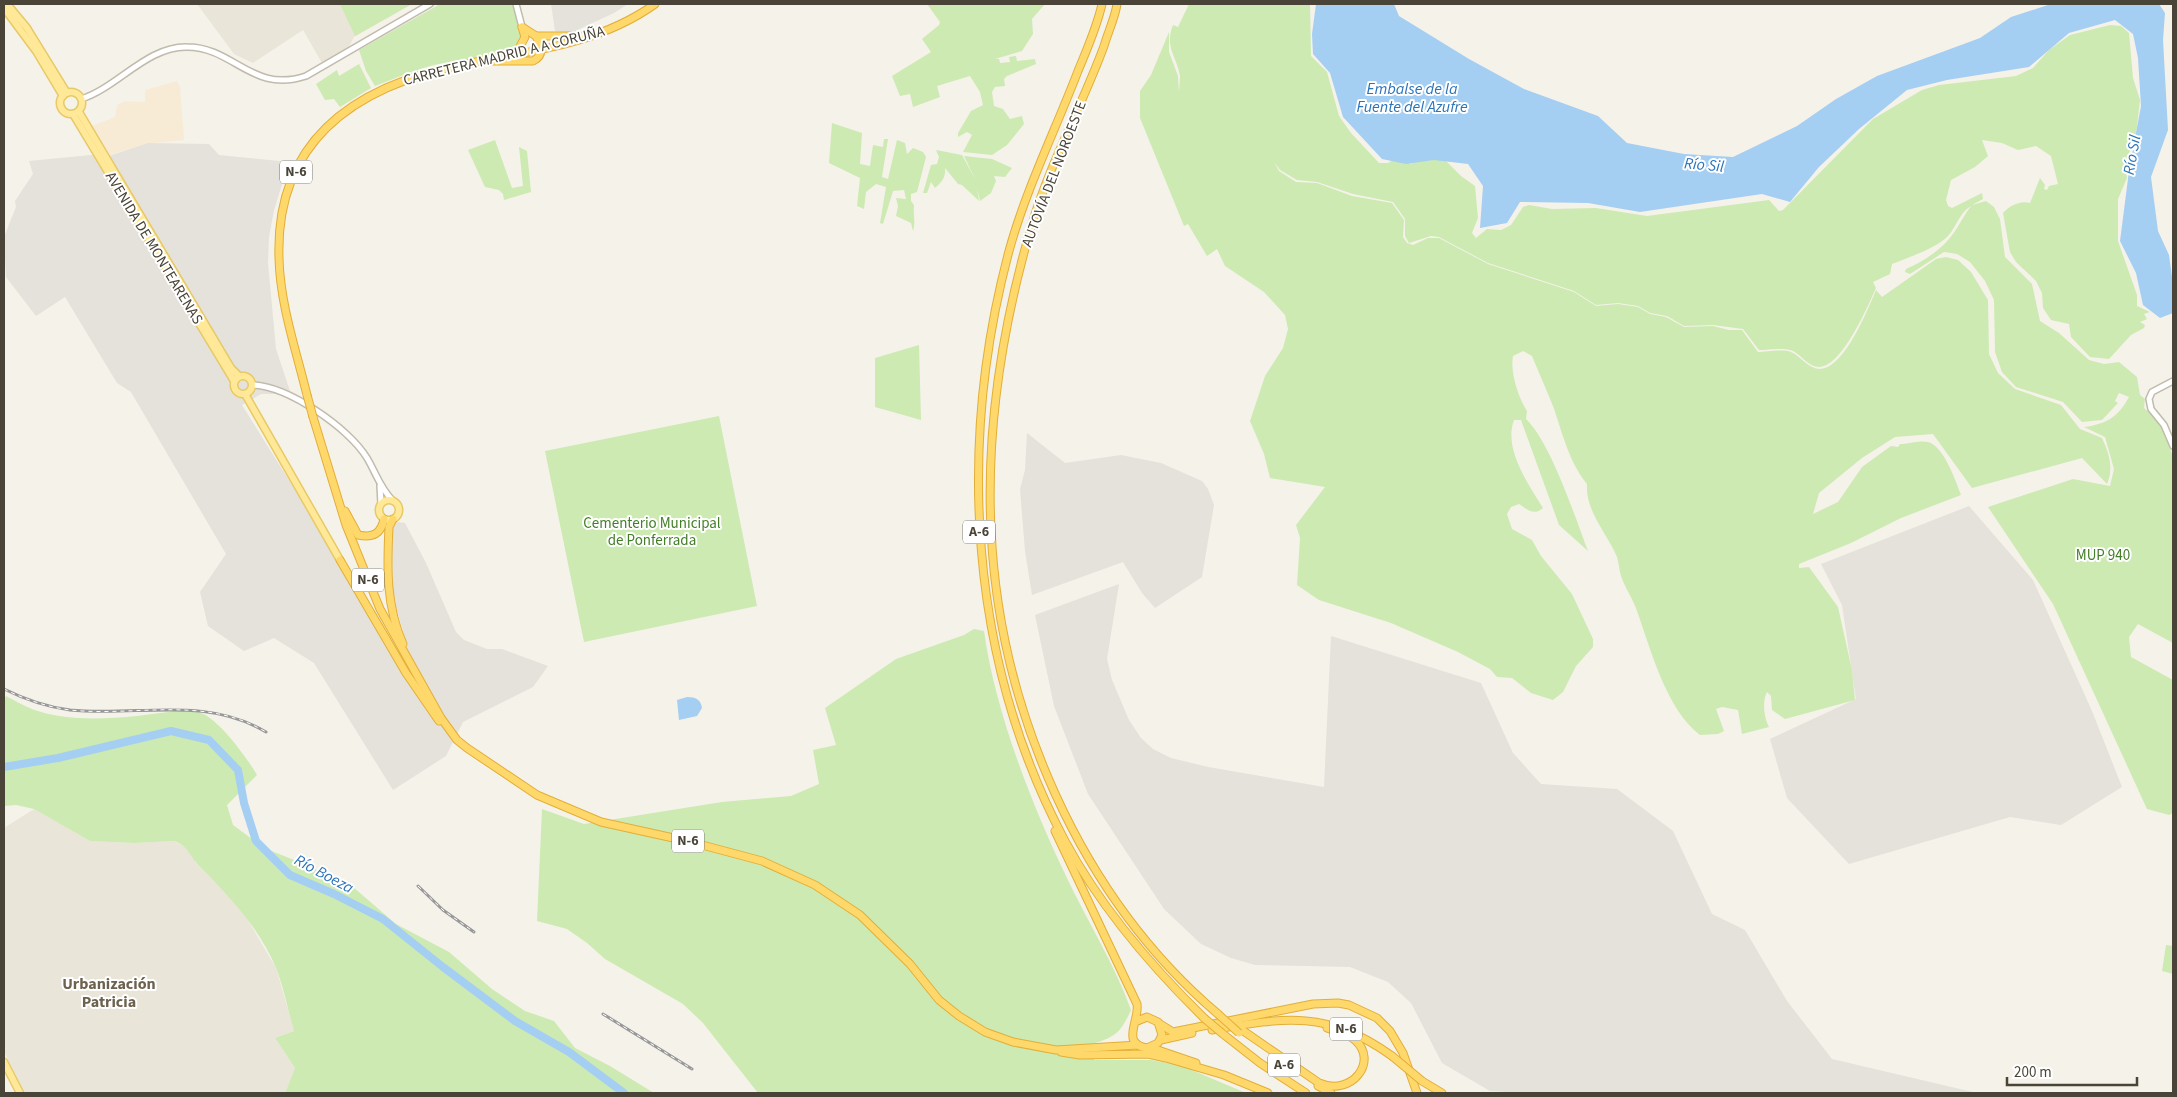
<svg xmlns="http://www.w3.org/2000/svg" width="2177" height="1097" font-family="'Source Sans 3',sans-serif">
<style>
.residential{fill:#e9e5d8}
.commercial{fill:#f7ebd5}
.industrial{fill:#e5e1db}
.green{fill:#cdeab2}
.water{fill:#a5cef3}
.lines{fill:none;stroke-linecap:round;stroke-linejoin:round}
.river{stroke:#a5cef3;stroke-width:8}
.minor-casing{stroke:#c1bbac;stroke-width:8}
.major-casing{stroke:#e7c965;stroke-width:9}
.highway-casing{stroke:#e2ae37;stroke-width:9}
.minor{stroke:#fff;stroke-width:5}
.major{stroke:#ffe999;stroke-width:6}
.highway{stroke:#ffd86b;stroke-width:7}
.rail-casing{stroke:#989898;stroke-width:3}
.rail{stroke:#fff;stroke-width:1;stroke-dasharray:4;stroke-linecap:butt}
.highway-bridge-casing{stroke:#e2ae37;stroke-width:9;stroke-linecap:butt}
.highway-bridge{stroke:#ffd86b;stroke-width:7}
.labels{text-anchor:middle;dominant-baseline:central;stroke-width:4;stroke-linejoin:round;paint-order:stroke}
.shield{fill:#fff;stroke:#807c73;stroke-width:1}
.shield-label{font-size:14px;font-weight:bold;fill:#494437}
.street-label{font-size:15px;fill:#494437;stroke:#fff}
.park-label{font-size:15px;fill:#437e28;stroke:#fff}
.water-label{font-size:16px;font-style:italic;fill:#2c74b9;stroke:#fff}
.neighbourhood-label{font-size:16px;font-weight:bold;fill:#6d624e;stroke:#fff}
</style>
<rect width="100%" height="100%" fill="#f5f2ea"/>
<!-- residential -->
<g class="residential">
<polygon points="197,4 412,4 354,37 348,48 322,63 303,30 253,63 234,54"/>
<polygon points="34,809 90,841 134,843 174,841 189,849 196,863 242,910 276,968 294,1031 275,1038 295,1068 285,1093 25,1093 4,1052 4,828"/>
</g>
<!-- commercial -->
<polygon class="commercial" points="177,81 180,87 184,140 145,144 110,155 92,126 115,117 117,105 125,101 145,102 145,90"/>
<!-- industrial -->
<g class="industrial">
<polygon points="551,4 628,4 614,13 571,33 555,31"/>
<polygon points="148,143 209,144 219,155 289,162 274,210 269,237 268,263 276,349 291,394 261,394 242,405 295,490 392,655 407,644 393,598 392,525 398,522 405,523 426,563 456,632 464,640 487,649 502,649 548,666 533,687 463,722 446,756 393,790 314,663 274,638 244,651 208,626 200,592 226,554 131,392 117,383 65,297 36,316 6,277 4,237 16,207 15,201 33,174 29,161 91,155 109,156"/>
<polygon points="1027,433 1065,463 1121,455 1161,463 1202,481 1208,489 1214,505 1202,577 1155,608 1142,593 1123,562 1032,595 1025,551 1020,489 1025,470"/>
<polygon points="1969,506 2033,580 2092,711 2122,787 2061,825 2010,817 1849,864 1787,798 1770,739 1856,699 1842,605 1821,564"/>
<polygon points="1119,584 1107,659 1112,680 1129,720 1141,738 1153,749 1171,758 1208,767 1324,787 1331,636 1481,683 1513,753 1541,784 1617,789 1673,831 1712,914 1745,930 1787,1001 1832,1059 1977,1093 1524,1093 1490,1091 1442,1063 1411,1003 1388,982 1350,967 1255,965 1231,958 1201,944 1164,909 1088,794 1054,706 1035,615"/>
</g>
<!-- green -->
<g class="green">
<polygon points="340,4 412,4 355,36"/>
<path d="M440 4H512L522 32 518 49C491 57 463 58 434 65 414 70 394 79 375 86L366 71 359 50Z"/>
<polygon points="927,4 1045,4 1032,19 1033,34 1022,51 995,59 999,59 1000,63 1010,62 1009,57 1016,56 1017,61 1035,59 1036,64 1007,76 1004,79 1005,86 995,87 992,92 994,106 1003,109 1010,119 1022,116 1024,124 1007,145 992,155 963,152 972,135 967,132 958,137 958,133 971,111 983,105 980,92 970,76 937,86 940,97 913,107 910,94 900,96 892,76 931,52 922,39 939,25 940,22"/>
<path d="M1189 4H1310L1311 56 1327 72 1339 116 1351 133 1379 163H1388L1405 153 1411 164 1422 157 1445 160 1461 176 1475 186 1478 218 1472 233 1476 238 1487 229 1501 230 1511 225 1523 207 1529 205 1552 209 1596 208 1647 216 1769 200 1779 211 1783 210 1873 119 1922 90 1939 85 2016 76 2033 68 2049 50 2070 35 2110 25 2121 26 2129 33 2133 78 2140 100 2136 136 2125 163 2127 178 2118 199V241L2137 295V306L2150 312 2144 314 2147 319 2140 322 2145 325 2144 328 2131 335 2109 359 2090 357 2071 337 2069 324 2051 320 2043 308 2042 293 2036 281 2016 262 2010 252 2003 213C2009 206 2020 200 2030 203L2040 178 2045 185 2044 189 2047 190 2049 186 2058 184 2051 156 2036 146 2018 150 2002 143 1982 140 1988 156 1975 167 1951 180 1946 200 1948 206 1952 208 1982 193 1983 199 1972 205 1986 201 1994 207 2000 219 2005 257 2032 284 2040 321 2059 333 2089 360 2104 364 2119 362 2137 377 2140 395 2145 399 2144 408 2160 422 2172 454 2173 643 2138 624 2129 637 2131 657 2173 680V813L2169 815 2147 809 2053 604 1988 507 2073 479 2110 486 2114 469 2105 437 2084 427C2107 424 2118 417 2129 397L2119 393 2115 401 2118 403 2102 420 2082 422 2063 402 2016 387 2002 372 1995 352 1994 300 1985 281 1970 262 1957 254 1944 252 1910 274 1905 272 1906 269C1921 263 1939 251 1949 239 1958 229 1963 216 1971 206 1959 213 1957 226 1948 236 1937 248 1907 258 1892 264L1890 274 1873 282 1876 288C1868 306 1842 367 1819 367 1809 367 1802 356 1793 351 1785 347 1768 350 1759 350L1743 329 1713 325 1684 326 1667 316 1650 313 1638 306 1618 303 1596 305 1574 291 1488 263 1439 237 1431 236 1409 243 1405 236V219L1393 202 1353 194 1317 182 1297 180 1280 170 1274 162 1279 171 1296 182 1317 183 1352 196 1392 203 1404 220 1403 237 1407 243 1413 245 1428 238H1439L1488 264 1574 292 1596 306 1618 304 1638 307 1650 314 1666 317 1684 327 1713 326 1729 330H1742L1758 352C1767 352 1785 348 1793 353 1802 358 1808 368 1819 369 1844 370 1868 309 1876 290L1882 297 1936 259 1946 257 1958 260 1971 272 1988 300 1989 354 1998 373 2015 389 2061 405 2080 429 2102 438C2109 453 2114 468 2107 484L2082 458 1972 488 1933 434 1895 437 1862 458 1819 493 1813 514 1838 502 1862 467 1891 446 1898 447 1900 444C1908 444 1920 440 1928 442 1944 446 1956 482 1961 495L1901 518 1851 543 1799 564V568L1809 567 1838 607 1852 670 1855 700 1785 719 1772 710 1771 696 1767 692C1762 701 1764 718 1769 727L1742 734 1738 710 1722 707 1716 709 1724 731 1718 734 1700 735C1666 709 1651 650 1637 611 1633 599 1625 588 1621 576 1619 570 1619 563 1617 557 1607 533 1585 511 1587 484 1568 460 1563 434 1553 406 1546 389 1539 373 1532 356L1523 351 1513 356C1510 372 1518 397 1527 411L1526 419C1551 443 1575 517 1588 551L1559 525 1521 420H1514C1503 449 1529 485 1543 508 1534 516 1528 510 1519 504L1511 507 1507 514 1512 529 1532 540 1541 556 1572 594 1593 639V647L1576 666 1563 692 1553 700 1531 693 1512 678 1497 677 1490 669 1458 652 1391 623 1319 600 1297 585 1300 538 1296 525 1325 487 1270 478 1264 454 1250 421 1265 376 1283 348 1288 329 1285 315 1264 292 1225 266 1217 249 1207 256 1188 224 1184 226 1140 118V91L1151 75 1169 32V52L1178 76 1179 93C1179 87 1180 81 1180 76 1177 57 1164 47 1173 25L1178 27Z"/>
<polygon points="359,64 371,88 340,107 334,99 325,100 316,84 337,70 339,76"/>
<path d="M832 123 862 133 860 164 870 166 873 145 883 147 884 139H888L882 177 888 179 897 140 905 143 907 154 913 148 923 152 926 157 917 192 911 194V201L914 205C913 215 916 222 913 231L911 223 896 216 898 206 896 198 906 199 904 190 893 191 883 224 880 223 886 187 876 184 866 192 864 209 857 206 860 178 829 163Z"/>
<polygon points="495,140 512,188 523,186 519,147 527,151 531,192 504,200 503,194 499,190 485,187 468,150"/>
<path d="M936 150 962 155 975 179 964 156 992 159 1012 168 1005 177 994 176 996 181 991 193 980 201 977 188 979 201 962 185 958 184 945 168C946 177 942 182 935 188L931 182 927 193H923L931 165 937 164 939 157Z"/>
<polygon points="919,345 921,420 875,407 875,358"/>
<polygon points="719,416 757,606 584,642 545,451"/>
<path d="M974 629 984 631C995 711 1031 803 1066 876 1087 921 1114 963 1131 1010 1121 1032 1116 1037 1092 1044L1094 1060H1151L1180 1065 1246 1093H758L703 1023 683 1004 605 959 587 943 567 929 537 921 542 809 584 824 722 802 791 796 819 784 813 750 836 745 825 708 896 659 964 635Z"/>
<path d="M6 696C16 701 27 708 38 711 68 721 105 719 137 716 156 714 179 709 198 712 216 715 248 759 257 775L227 805 233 825 264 848 309 866 353 887 396 924 449 952 492 989 525 1011 554 1021 575 1048 610 1066 654 1093H285L295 1068 275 1038 294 1031C288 1011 284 988 276 968 260 929 230 897 200 867 190 857 189 846 174 841L134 843 90 841 34 809 16 805 4 806V701Z"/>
<polygon points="2166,945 2173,946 2173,974 2162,971"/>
</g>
<!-- water -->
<g class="water">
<polygon points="1316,4 1394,4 1399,16 1469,59 1524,89 1598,116 1627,143 1684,154 1733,157 1797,126 1836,99 1877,76 1980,38 2011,17 2051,4 2159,4 2165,13 2163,40 2168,130 2151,177 2158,231 2169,255 2173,284 2173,313 2160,318 2143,305 2136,273 2120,241 2129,171 2141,106 2138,58 2133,34 2115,20 2069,33 2029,67 1947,80 1907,90 1859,129 1819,167 1790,202 1762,194 1640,212 1588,203 1520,202 1507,223 1480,228 1483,186 1468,164 1434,160 1406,164 1382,159 1343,117 1330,73 1313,54 1312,34"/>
<path d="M687 697C696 697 701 700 702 708L697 716 679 720 677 700Z"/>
</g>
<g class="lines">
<!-- river -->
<polyline class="river" points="4,767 58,758 171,731 209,740 238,770 244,803 256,841 290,875 334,894 383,919 443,967 515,1021 569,1052 624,1093"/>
<defs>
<g id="minor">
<polyline points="516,4 522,27"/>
<path d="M81 99C117 88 147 46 187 47 234 47 252 94 306 76L430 4"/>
<polyline points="2173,381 2152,392 2149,399 2151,409 2164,425 2173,446"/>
<path d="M252 385C288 386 349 428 367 458 376 473 380 488 393 501"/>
<polyline points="380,486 381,504"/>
</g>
<g id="major">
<polyline points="7,4 27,28 67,93"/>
<polyline points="4,8 36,51 63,96"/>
<circle cx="71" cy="103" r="11"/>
<polyline points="79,112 231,368 239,376"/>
<polyline points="73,114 234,381"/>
<circle cx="243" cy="385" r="9"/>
<polyline points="245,394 340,560"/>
<circle cx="389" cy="510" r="10"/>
<polyline points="4,1062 20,1093"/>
</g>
<g id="highway">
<path d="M1102 4C1097 27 1087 49 1078 71 1055 131 1026 189 1009 251 957 446 969 661 1065 841 1101 908 1150 965 1204 1018"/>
<path d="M1117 4C1115 18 1108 32 1104 46 1082 106 1050 163 1032 224 1003 323 986 425 991 529 999 709 1080 897 1218 1014"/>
<polyline points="522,27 536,36 585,36"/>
<polyline points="516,54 525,37 522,27"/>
<path d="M492 61H533C545 55 541 46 536 36"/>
<path d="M307 395C296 350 280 304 279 258 275 135 362 83 470 63 534 51 601 43 655 4"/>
<polyline points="313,417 346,525 380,609 441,718 457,740 467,748 537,795 601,822 687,841 762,861 815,885 860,915 910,964 939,1000 959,1016 985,1032 1013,1042 1056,1050 1138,1045"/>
<path d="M345 511 358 535C373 538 381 534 384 519"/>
<path d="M393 519 389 527C387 568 386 606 403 644"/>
<polyline points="340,560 406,673 439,721"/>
<path d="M1055 831 1137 1004C1140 1020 1120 1044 1147 1048L1158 1043 1162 1035 1158 1022 1147 1017 1135 1022"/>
<polyline points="1160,1024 1173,1032 1313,1004 1338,1003 1349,1005 1377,1018 1390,1031 1403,1053 1417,1093"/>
<path d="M1212 1030C1286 1017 1328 1010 1392 1056"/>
<path d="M1242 1030 1319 1083C1352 1097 1379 1061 1355 1040 1348 1034 1336 1031 1327 1028"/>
<polyline points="1223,1034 1260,1063 1306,1093"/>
<polyline points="1161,1040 1192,1033"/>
<polyline points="1152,1048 1196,1063"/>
<polyline points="1061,1052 1080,1055 1148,1054 1166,1058 1224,1075 1268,1093"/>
<polyline points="1422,1081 1442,1093"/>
<polyline points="1318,1086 1331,1093"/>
</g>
</defs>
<!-- minor casing -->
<use href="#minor" class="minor-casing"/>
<!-- major casing -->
<use href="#major" class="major-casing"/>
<!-- highway casing -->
<use href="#highway" class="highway-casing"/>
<!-- minor -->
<use href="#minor" class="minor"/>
<!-- major -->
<use href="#major" class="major"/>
<!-- highway -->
<use href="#highway" class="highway"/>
<defs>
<g id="rail">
<path d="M4 689C24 699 47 707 70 710 137 717 204 695 266 732"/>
<polyline points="418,886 443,910 474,932"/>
<polyline points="603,1014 692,1069"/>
</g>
</defs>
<!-- rail casing -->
<use href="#rail" class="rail-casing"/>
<!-- rail -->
<use href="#rail" class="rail"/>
<defs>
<g id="highway-bridge">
<polyline points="307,395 313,417"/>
<polyline points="1218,1014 1239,1033"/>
<polyline points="1204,1018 1223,1034"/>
<polyline points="1392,1056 1422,1081"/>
</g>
</defs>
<!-- highway-bridge casing -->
<use href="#highway-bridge" class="highway-bridge-casing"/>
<!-- highway-bridge -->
<use href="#highway-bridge" class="highway-bridge"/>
</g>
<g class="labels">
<!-- shield labels -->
<g class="shield">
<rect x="280" y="160.5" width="32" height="23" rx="4"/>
<rect x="963" y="520.5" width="32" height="23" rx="4"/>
<rect x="352" y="568.5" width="32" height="23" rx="4"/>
<rect x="672" y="829.5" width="32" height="23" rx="4"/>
<rect x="1330" y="1017.5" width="32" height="23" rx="4"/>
<rect x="1268" y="1053.5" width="32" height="23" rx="4"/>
</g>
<g class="shield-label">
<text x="296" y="172">N-6</text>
<text x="979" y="532">A-6</text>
<text x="368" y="580">N-6</text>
<text x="688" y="841">N-6</text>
<text x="1346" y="1029">N-6</text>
<text x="1284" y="1065">A-6</text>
</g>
<!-- street labels -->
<g class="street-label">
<text transform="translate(504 56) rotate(-14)">CARRETERA MADRID A A CORUÑA</text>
<text transform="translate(1054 174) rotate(-69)">AUTOVÍA DEL NOROESTE</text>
<text transform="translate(154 248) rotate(59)">AVENIDA DE MONTEARENAS</text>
</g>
<!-- park labels -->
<g class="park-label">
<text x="652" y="523">Cementerio Municipal<tspan x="652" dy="17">de Ponferrada</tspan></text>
<text x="2103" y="555">MUP 940</text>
</g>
<!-- water labels -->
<g class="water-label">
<text x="1412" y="89">Embalse de la<tspan x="1412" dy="18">Fuente del Azufre</tspan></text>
<text transform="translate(2132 155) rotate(-80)">Río Sil</text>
<text transform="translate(1704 165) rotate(5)">Río Sil</text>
<text transform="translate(324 874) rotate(28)">Río Boeza</text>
</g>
<!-- neighbourhood labels -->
<g class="neighbourhood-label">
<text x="109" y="984">Urbanización<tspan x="109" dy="18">Patricia</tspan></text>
</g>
</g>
<!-- border -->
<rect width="2177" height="1097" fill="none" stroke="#494437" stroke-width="10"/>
<!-- scale -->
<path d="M2007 1077v8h130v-8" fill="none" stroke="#494437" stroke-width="2.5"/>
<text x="2014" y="1077" font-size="15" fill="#494437" stroke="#ffffff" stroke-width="4" paint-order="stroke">200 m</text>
</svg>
